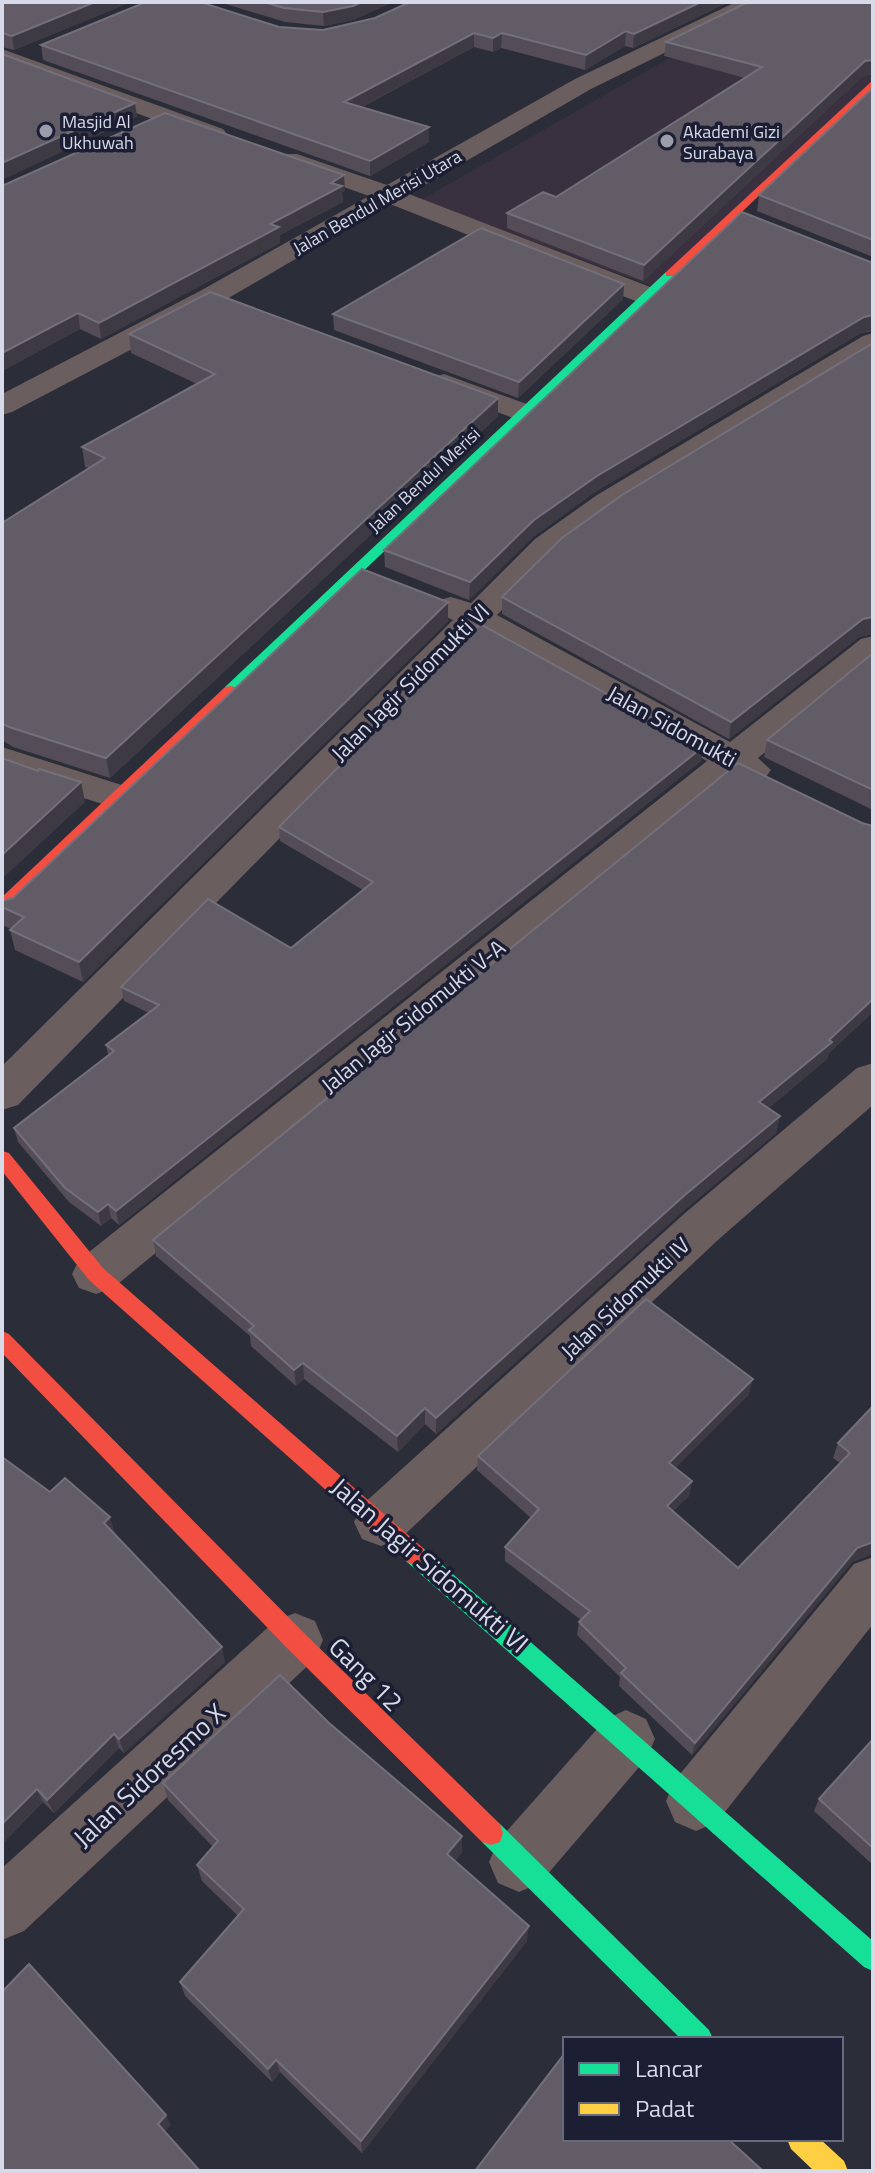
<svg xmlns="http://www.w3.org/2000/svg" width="875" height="2173" font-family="'Titillium Web',sans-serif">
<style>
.education{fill:#39313f}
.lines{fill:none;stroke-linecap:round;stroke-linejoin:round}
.street{fill:#6b5e5e;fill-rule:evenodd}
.fast{fill:#16e098;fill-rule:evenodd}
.slow{fill:#ffcf43;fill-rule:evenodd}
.jam{fill:#f24e42;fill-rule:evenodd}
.wall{fill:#544d57}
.shaded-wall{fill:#3e3a44}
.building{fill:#625c67;stroke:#74707b;stroke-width:2}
.poi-dot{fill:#9b9dab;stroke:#1c1f34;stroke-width:3}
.labels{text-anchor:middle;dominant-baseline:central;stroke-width:7;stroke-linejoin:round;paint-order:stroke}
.far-poi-label{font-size:18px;fill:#d7dae8;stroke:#1c1f34;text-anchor:start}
.far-street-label{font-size:18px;fill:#d7dae8;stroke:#1c1f34}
.street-label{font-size:22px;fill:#d7dae8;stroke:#1c1f34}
.near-street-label{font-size:26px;fill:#d7dae8;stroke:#1c1f34}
</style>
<rect width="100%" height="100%" fill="#2b2d39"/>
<!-- education -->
<polygon class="education" points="764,4 873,31 873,83 657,288 421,200"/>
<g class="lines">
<!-- street -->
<g class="street">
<polygon points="736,2 764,2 760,6 591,89 409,194 658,290 662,296 658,302 648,304 638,302 390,204 220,303 12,412 2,415 2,394 200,291 369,196 279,164 276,159 279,154 297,154 387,185 575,79"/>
<polygon points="2,49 223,129 227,134 223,139 207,139 2,64"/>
<polygon points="873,333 873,354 619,509 559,553 497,615 730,742 861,639 873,636 873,663 758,758 771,770 765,778 752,782 735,777 113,1288 96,1294 79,1288 72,1274 79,1260 707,761 480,634 18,1105 2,1110 2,1066 453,620 439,614 434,607 439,600 451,597 471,603 535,539 597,495 863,336"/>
<polygon points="444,374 535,407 539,413 535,419 524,422 434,389 429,383 434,377"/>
<polygon points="2,747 131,788 137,797 131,806 118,809 2,772"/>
<polygon points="873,1063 873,1105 719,1239 400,1539 381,1546 362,1539 354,1522 362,1505 685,1213 857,1068"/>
<polygon points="873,1557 873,1624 717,1822 696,1831 675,1822 666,1801 675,1780 854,1564"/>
<polygon points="295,1613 315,1621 323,1640 315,1659 24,1931 2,1940 2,1868 275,1621"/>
<polygon points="626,1710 646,1719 655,1739 646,1759 540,1883 519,1892 498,1883 489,1862 498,1841 606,1719"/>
</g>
<!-- fast -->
<g class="fast">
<polygon points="666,272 676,274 235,693 225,693 225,687"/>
<polygon points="415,1545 423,1548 873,1941 873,1971 864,1967 407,1562 404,1555 407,1548"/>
<polygon points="491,1821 500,1824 709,2030 713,2039 681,2039 482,1842 479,1833 482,1824"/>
</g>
<!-- slow -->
<polygon class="slow" points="787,2139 820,2139 844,2161 848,2171 814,2171 791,2149"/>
<!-- jam -->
<g class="jam">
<polygon points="873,80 873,88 674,276 666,276 666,272"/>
<polygon points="230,686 235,687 235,693 8,910 2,912 2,897 225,687"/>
<polygon points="2,1151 9,1153 103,1268 423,1548 426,1555 423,1562 415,1565 407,1562 89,1280 2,1171"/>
<polygon points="2,1331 9,1334 303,1632 500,1824 503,1833 500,1842 491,1845 482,1842 287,1648 2,1353"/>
</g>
</g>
<!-- wall -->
<g class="wall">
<polygon points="2,2 131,2 14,50 2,47"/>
<polygon points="219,2 393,2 353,20 324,26 285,22"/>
<polygon points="410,2 729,2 633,48 625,46 585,70 501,48 493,52 474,47 362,107 429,142 370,176 43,60 41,45 279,27 323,30 375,18"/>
<polygon points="873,2 873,74 863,76 643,281 507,228 507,213 556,197 745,78 664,56 666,42"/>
<polygon points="873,88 873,257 757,211 759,195"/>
<polygon points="2,186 345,191 342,192 343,202 280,235 280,243 101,339 80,329 2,371"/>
<polygon points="873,263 873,331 861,333 595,492 533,537 469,600 385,567 384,550"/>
<polygon points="624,284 623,299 518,398 334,330 333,314"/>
<polygon points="129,334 498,398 498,416 110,778 13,747 2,740 2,523 89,468 85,467 82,447 197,384 131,353"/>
<polygon points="873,343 873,634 859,637 729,739 502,614 502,597"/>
<polygon points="448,602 448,621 83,982 15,950 10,930 11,929 2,925 2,901 13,898"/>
<polygon points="873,653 873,810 764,757 767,740"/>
<polygon points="701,761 119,1225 111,1218 101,1226 69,1202 18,1142 14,1128 108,1055 106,1045 149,1013 124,1001 121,987 291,948 363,890 280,841 279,827"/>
<polygon points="862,823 873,826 873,1012 829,1053 827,1059 769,1108 780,1116 776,1133 683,1211 436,1434 425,1424 398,1452 304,1379 296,1386 251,1346 250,1336 156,1256 153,1240"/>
<polygon points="749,1394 675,1468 692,1481 689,1496 673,1511 738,1568 840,1463 833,1458 838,1443 873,1406 873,1555 872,1554 852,1562 692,1755 619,1686 620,1677 577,1635 579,1622 581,1620 505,1561 505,1547 531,1518 477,1470 478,1456"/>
<polygon points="2,1457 50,1492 114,1534 225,1662 124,1753 119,1748 54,1813 43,1802 2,1844"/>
<polygon points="873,1739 873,1865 814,1811 819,1799"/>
<polygon points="163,1783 462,1852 455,1861 527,1941 362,2153 280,2072 272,2082 185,1996 180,1982 238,1916 202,1881 197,1865 213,1847 168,1800"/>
</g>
<!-- shaded-wall -->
<g class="shaded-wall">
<polygon points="95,2 131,2 14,50 12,36"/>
<polygon points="362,2 393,2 353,20 324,26 323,12"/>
<polygon points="701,2 729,2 633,48 634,34"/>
<polygon points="626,31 625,46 585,70 586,55"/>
<polygon points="474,33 474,47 344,116 344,102"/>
<polygon points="502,33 501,48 493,52 493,38"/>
<polygon points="873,60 873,74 863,76 643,281 644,265 865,61"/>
<polygon points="135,103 137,117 2,180 2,163"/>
<polygon points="429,127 429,142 370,176 370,161"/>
<polygon points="344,175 345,191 342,192 343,202 280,235 280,243 101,339 99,323 270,224"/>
<polygon points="624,284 623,299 518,398 519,382"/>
<polygon points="78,313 80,329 2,371 2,353"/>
<polygon points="873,315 872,330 861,333 595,492 533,537 469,600 470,582 534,520 597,476 864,317"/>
<polygon points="498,398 498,416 110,778 106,758"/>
<polygon points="448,602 448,621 83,982 79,962"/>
<polygon points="873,617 873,634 859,637 729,739 731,722 863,619"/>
<polygon points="703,747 701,761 119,1225 116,1211"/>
<polygon points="81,782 85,802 2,879 2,855"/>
<polygon points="873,999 873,1012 829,1053 827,1059 756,1119 759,1102"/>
<polygon points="780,1116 776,1133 683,1211 436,1434 436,1418 686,1194"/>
<polygon points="108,1204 111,1218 101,1226 98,1212"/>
<polygon points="303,1363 304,1379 296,1386 294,1370"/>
<polygon points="753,1379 749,1394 666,1478 669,1463"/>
<polygon points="425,1408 425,1424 398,1452 397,1436"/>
<polygon points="692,1481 689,1496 664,1520 667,1506"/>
<polygon points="110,1517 115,1533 104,1523"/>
<polygon points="873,1542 872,1554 852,1562 692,1755 695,1743 857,1548"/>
<polygon points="222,1647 225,1662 124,1753 119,1739"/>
<polygon points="114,1734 119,1748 54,1813 47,1800"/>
<polygon points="37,1789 43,1802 2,1844 2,1824"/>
<polygon points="462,1836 462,1852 447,1870 447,1854"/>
<polygon points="529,1926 527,1941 362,2153 361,2141"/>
<polygon points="276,2060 280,2072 272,2082 268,2069"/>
<polygon points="166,2115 171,2125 163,2134 158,2124"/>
</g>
<!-- building -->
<g class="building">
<polygon points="2,2 95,2 12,36 2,33"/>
<polygon points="146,2 200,2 279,27 323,30 375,18 410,2 701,2 634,34 626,31 586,55 502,33 493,38 474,33 344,102 429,127 370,161 41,45"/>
<polygon points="264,2 362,2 353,6 323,12 284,8"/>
<polygon points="748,2 873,2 873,60 865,61 644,265 507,213 543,192 556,197 762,67 666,42"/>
<polygon points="2,54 135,103 2,163"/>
<polygon points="873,88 873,240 759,195"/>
<polygon points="165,113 344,175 331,183 342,186 270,224 279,227 99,323 78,313 2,353 2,186"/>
<polygon points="742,212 873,263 873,315 864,317 597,476 534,520 470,582 384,550"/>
<polygon points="481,228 624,284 519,382 333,314"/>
<polygon points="210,292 498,398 106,758 9,727 2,723 2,523 105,458 82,447 215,374 129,334"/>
<polygon points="873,343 873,617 863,619 731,722 502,597 562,538 622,495"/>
<polygon points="362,569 448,602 79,962 10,930 24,917 2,907 2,901 13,898"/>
<polygon points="480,624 703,747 116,1211 108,1204 98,1212 65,1188 14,1128 114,1051 106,1045 159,1005 121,987 208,899 291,948 373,882 279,827"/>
<polygon points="873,653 873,790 767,740"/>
<polygon points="2,758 38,771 39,769 81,782 2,855"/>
<polygon points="738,763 862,823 873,826 873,999 829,1040 832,1042 759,1102 780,1116 686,1194 436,1418 425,1408 397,1436 303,1363 294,1370 249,1330 254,1326 153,1240"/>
<polygon points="646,1299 753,1379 669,1463 692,1481 667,1506 738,1568 850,1453 838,1443 873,1406 873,1542 857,1548 695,1743 621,1673 626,1668 579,1622 590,1611 505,1547 539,1509 478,1456"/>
<polygon points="2,1457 50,1492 65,1478 110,1517 104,1523 222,1647 119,1739 114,1734 47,1800 37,1789 2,1824"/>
<polygon points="280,1675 329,1723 462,1836 447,1854 529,1926 361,2141 276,2060 268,2069 180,1982 244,1909 197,1865 218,1841 163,1783"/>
<polygon points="873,1739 873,1848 819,1799"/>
<polygon points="29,1964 166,2115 158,2124 200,2171 2,2171 2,1992"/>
<polygon points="565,2053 565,2139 728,2139 763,2171 475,2171"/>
</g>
<!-- markers -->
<g class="poi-dot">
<circle cx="46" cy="131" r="8"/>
<circle cx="667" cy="141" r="8"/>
</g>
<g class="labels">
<!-- far-poi labels -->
<g class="far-poi-label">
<text x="62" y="121">Masjid Al<tspan x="62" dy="21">Ukhuwah</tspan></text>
<text x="683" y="131">Akademi Gizi<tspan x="683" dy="21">Surabaya</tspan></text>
</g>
<!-- far-street labels -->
<g class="far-street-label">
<text transform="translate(377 202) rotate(-30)">Jalan Bendul Merisi Utara</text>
<text transform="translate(424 480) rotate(-43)">Jalan Bendul Merisi</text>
</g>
<!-- street labels -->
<g class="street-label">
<text transform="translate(410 682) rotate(-45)">Jalan Jagir Sidomukti VI</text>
<text transform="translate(672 726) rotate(29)">Jalan Sidomukti</text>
<text transform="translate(413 1016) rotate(-39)">Jalan Jagir Sidomukti V-A</text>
<text transform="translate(625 1298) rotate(-43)">Jalan Sidomukti IV</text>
</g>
<!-- near-street labels -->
<g class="near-street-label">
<text transform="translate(430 1565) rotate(41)">Jalan Jagir Sidomukti VI</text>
<text transform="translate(366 1674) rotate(45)">Gang 12</text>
<text transform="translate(149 1775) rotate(-43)">Jalan Sidoresmo X</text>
</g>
</g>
<!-- border -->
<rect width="875" height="2173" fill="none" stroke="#d7dae8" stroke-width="8"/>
<!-- legend -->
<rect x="563" y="2037" width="280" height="104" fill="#1c1f34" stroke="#676a7c" stroke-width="2"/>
<rect x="579" y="2063" width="40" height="12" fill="#16e098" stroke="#676a7c" stroke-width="2"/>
<text x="635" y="2077" font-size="24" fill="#d7dae8">Lancar</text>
<rect x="579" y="2103" width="40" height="12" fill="#ffcf43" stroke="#676a7c" stroke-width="2"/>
<text x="635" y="2117" font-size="24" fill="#d7dae8">Padat</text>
</svg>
